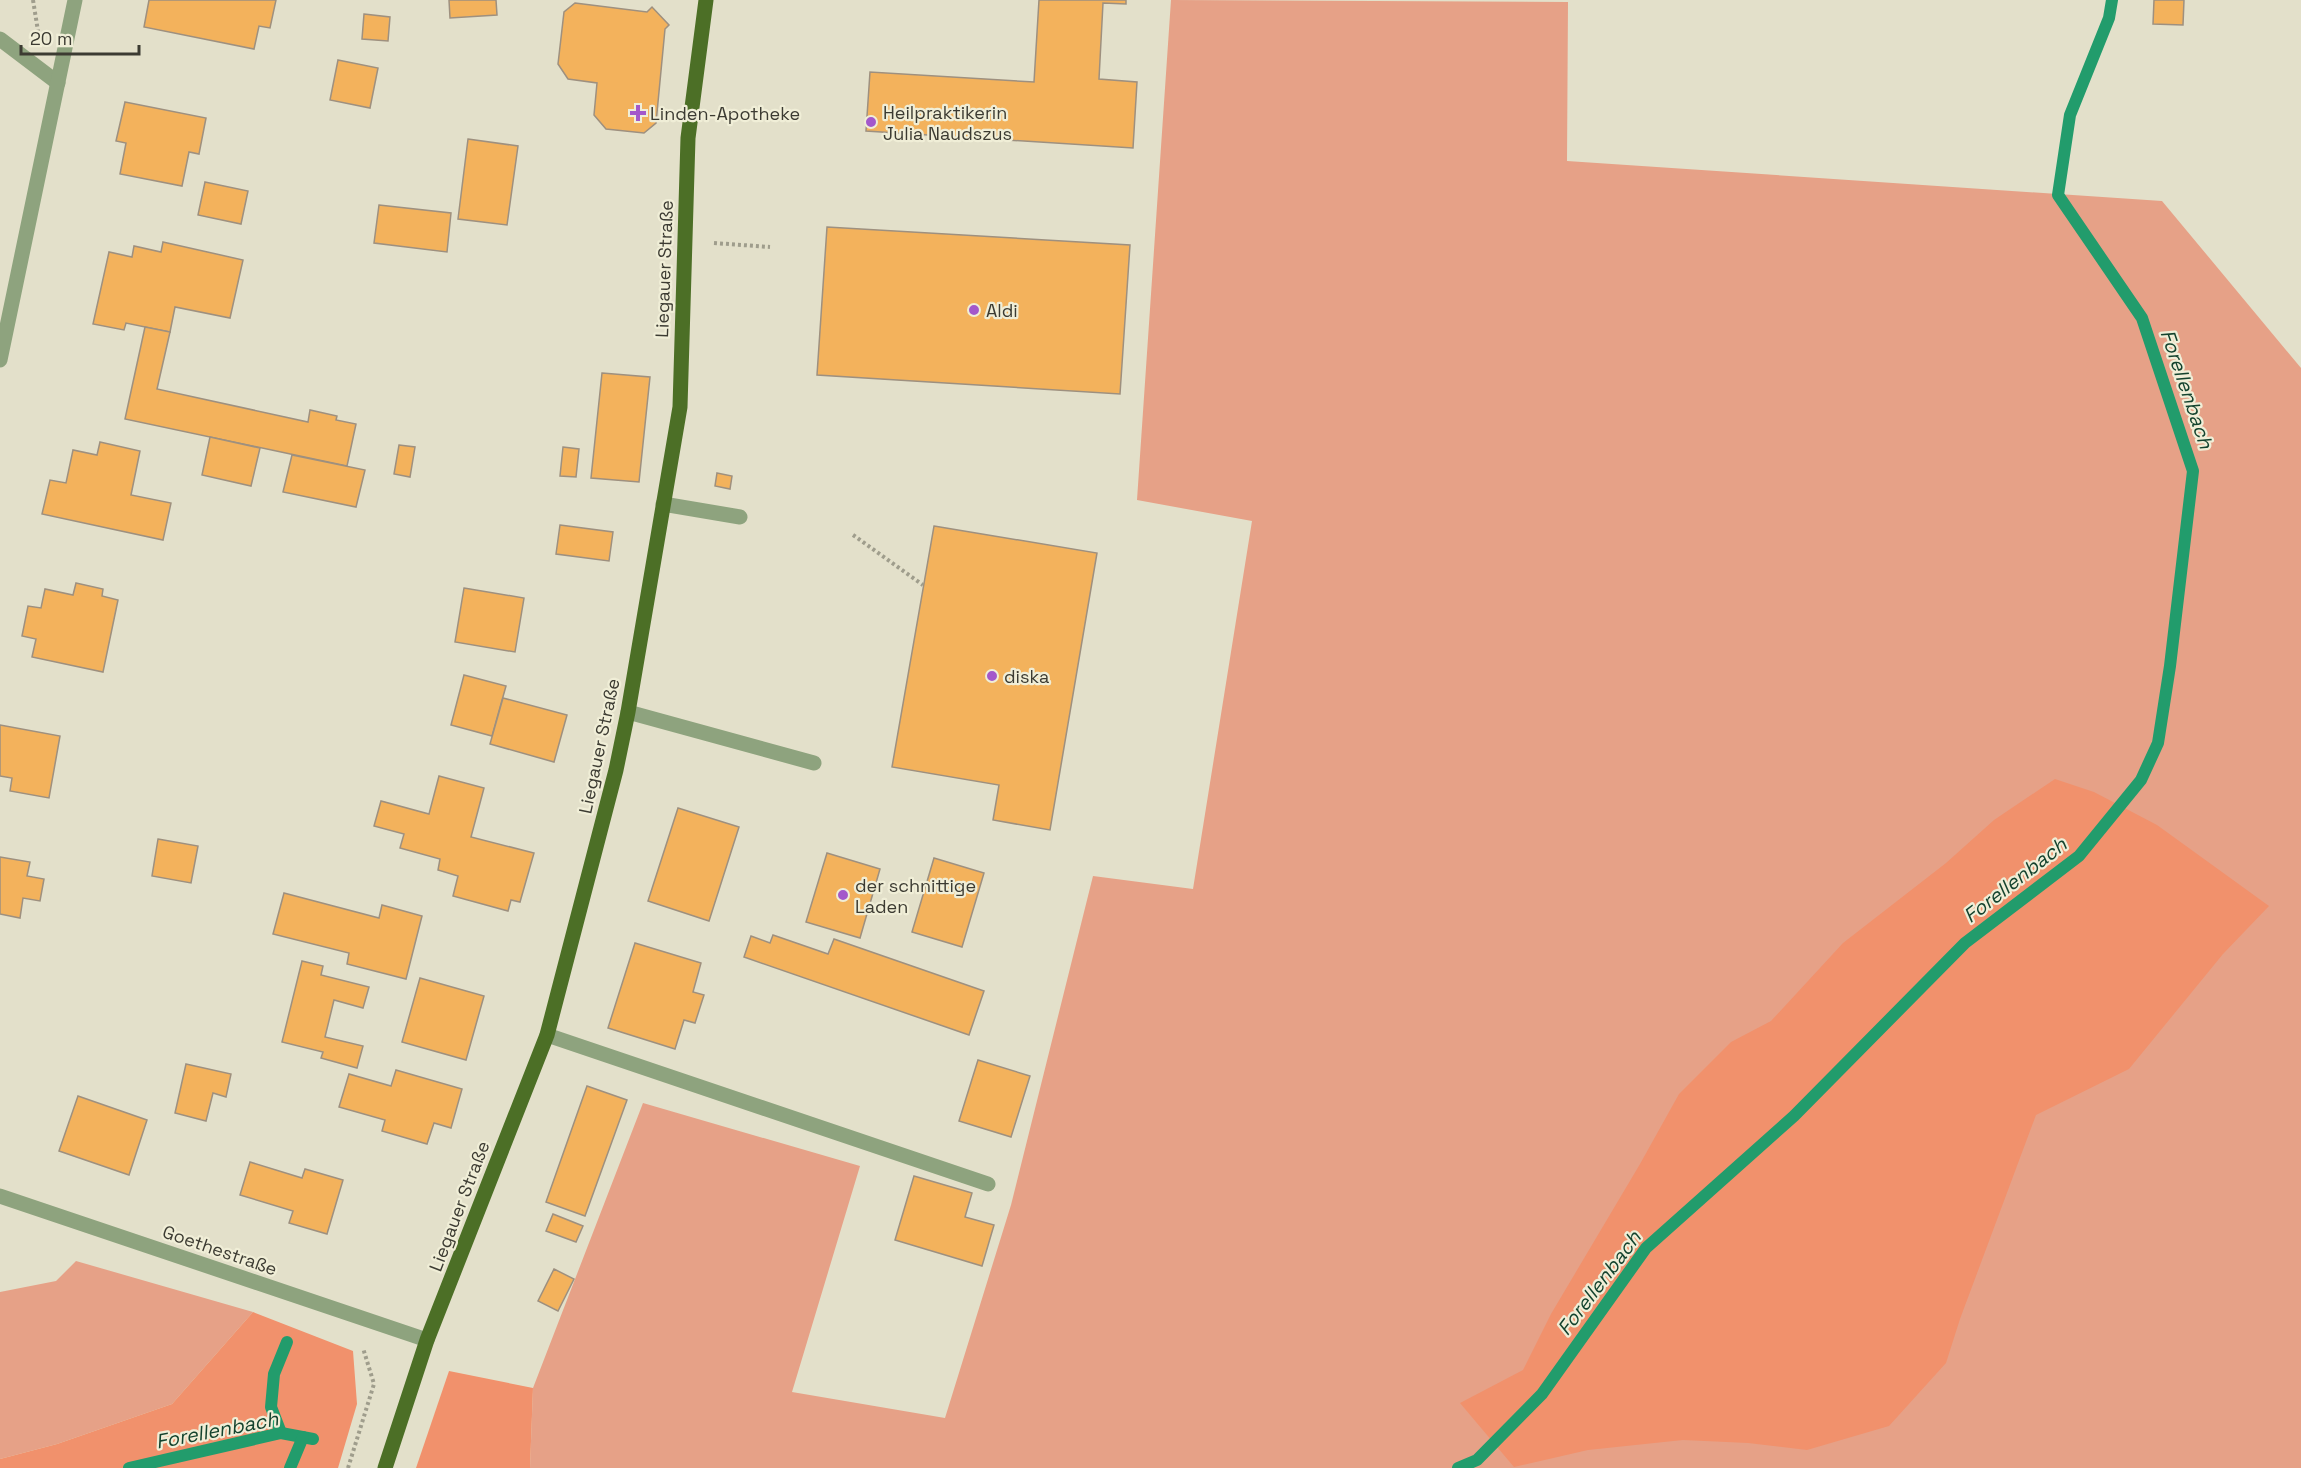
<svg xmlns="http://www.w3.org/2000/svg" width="2301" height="1468" font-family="'Space Grotesk',sans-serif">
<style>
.green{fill:#e6a187}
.forest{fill:#f1916c}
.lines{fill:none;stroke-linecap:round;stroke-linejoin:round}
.stream{stroke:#229c6c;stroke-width:12}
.building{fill:#f3b25c;stroke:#9e907f;stroke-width:1.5}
.path{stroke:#9f9d8c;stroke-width:4;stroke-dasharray:3 3;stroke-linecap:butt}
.minor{stroke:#8ea37e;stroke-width:15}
.major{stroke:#4c6f26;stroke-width:15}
.poi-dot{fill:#a358cb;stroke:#f0eed7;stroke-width:2}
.labels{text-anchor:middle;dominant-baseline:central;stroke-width:4.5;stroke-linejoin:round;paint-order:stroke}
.poi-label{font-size:18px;fill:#3c3b32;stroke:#f0eed7;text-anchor:start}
.street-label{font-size:18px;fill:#3c3b32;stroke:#f0eed7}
.water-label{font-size:20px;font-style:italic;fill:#14432e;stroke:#f0eed7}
</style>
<rect width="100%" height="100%" fill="#e3e0ca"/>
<!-- green -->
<g class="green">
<polygon points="1171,0 1568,2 1567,161 2162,201 2301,368 2301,1468 530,1468 533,1388 643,1103 860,1166 792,1392 945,1418 1011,1205 1093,876 1193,889 1252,521 1137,500"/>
<polygon points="76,1261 253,1312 172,1404 57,1444 0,1459 0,1292 56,1281"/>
</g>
<!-- forest -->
<g class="forest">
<polygon points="2055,779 2094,792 2157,825 2269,906 2223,954 2129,1069 2036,1115 1960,1319 1946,1363 1889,1426 1807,1450 1748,1443 1683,1440 1588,1450 1514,1467 1460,1403 1523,1370 1551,1314 1640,1164 1679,1094 1731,1042 1771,1021 1843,943 1946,863 1994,820"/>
<polygon points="253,1312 353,1351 357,1404 338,1468 0,1468 0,1459 57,1444 172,1404"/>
<polygon points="449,1371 533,1388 530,1468 416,1468"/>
</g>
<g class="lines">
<!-- stream -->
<g class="stream">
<polyline points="281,1433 271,1407 274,1374 287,1342"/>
<polyline points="129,1468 281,1433 313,1439"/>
<polyline points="290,1468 303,1437"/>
<polyline points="1458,1468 1477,1460 1542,1394 1646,1248 1794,1116 1965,943 2079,856 2141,780 2158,743 2170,666 2193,471 2142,318 2058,195 2070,115 2109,18 2112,0"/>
</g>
</g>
<!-- building -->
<g class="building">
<polygon points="149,0 276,0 270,28 259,26 254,49 144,27"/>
<polygon points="449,0 496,0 497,15 450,18"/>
<polygon points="1039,0 1126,0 1126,4 1103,3 1099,79 1137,82 1133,148 866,131 870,72 1034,82"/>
<polygon points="2154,0 2184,0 2183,25 2153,24"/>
<polygon points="575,3 647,12 652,7 669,25 665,29 656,123 644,133 606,129 594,115 597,83 568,79 558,64 564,12"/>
<polygon points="364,14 390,17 388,41 362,39"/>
<polygon points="338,60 378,68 370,108 330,100"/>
<polygon points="125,102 206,118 199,154 189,152 182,186 120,174 126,143 116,141"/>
<polygon points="468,139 518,146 507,225 458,219"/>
<polygon points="205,182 248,191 241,224 198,215"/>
<polygon points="379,205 451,213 447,252 374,243"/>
<polygon points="827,227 1130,245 1120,394 817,375"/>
<polygon points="163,242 243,260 230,318 175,307 170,332 126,323 124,330 93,324 109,252 132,257 134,246 161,252"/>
<polygon points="145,327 170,332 157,389 308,422 310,410 337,416 336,420 356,424 347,466 125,419"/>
<polygon points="602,373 650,377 639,482 591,478"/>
<polygon points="210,437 260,448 251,486 202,475"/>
<polygon points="100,442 140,451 131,495 171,503 163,540 42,514 50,480 66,483 73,450 97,455"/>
<polygon points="399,445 415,447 410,477 394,474"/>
<polygon points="563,447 579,449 576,477 560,476"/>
<polygon points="292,455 365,470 356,507 283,492"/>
<polygon points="717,473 732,476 730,489 715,486"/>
<polygon points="560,525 613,532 609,561 556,554"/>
<polygon points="934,526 1097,553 1050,830 993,820 999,785 892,767"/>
<polygon points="76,583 103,589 102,596 118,600 103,672 32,657 36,639 22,636 28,606 41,608 45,589 73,595"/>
<polygon points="464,588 524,598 515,652 455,642"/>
<polygon points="464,675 506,686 492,736 451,725"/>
<polygon points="503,698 567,715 554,762 490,744"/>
<polygon points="0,725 60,736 49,798 10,791 12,778 0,776"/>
<polygon points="439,776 484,788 471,837 534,853 520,902 511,900 508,911 453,896 458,876 438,870 440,859 400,848 404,834 374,826 381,801 429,814"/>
<polygon points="678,808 739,827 709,921 648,901"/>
<polygon points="158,839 198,846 191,883 152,876"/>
<polygon points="827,853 880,869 860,938 806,922"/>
<polygon points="0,857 30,862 27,876 44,879 40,901 23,898 20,918 0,914"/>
<polygon points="934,858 984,873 962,947 912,932"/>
<polygon points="284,893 379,918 382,905 422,916 406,979 347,964 349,953 273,934"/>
<polygon points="773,935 828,954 834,939 984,991 969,1035 744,957 751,936 770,943"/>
<polygon points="635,943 701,963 693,992 704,995 695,1023 684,1020 675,1049 608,1028"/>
<polygon points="302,961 323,966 321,975 369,987 363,1008 334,1000 325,1037 363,1046 357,1068 321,1058 323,1052 282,1042"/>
<polygon points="420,978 484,996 466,1060 402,1042"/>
<polygon points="978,1060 1030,1076 1011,1137 959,1121"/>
<polygon points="186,1064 231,1074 226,1097 213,1093 206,1121 175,1113"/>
<polygon points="396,1070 462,1089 451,1128 434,1123 427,1144 382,1131 385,1120 339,1107 349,1074 391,1086"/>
<polygon points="587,1086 627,1100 585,1216 546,1202"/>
<polygon points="78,1096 147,1120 129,1175 59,1151"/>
<polygon points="250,1162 302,1178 305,1169 343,1180 327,1234 289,1223 293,1211 240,1195"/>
<polygon points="914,1176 972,1193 965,1217 994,1225 982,1266 895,1240"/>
<polygon points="553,1214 583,1226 576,1242 546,1231"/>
<polygon points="554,1269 574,1279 558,1311 538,1301"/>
</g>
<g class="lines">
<!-- path -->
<g class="path">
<polyline points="33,0 38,31"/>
<polyline points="714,243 770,247"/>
<polyline points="853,535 923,585"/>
<polyline points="348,1468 374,1384 363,1348"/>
</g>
<!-- minor -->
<g class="minor">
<polyline points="0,39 58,83"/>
<polyline points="0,360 75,0"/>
<polyline points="663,504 740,517"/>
<polyline points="628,712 814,763"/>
<polyline points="547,1035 988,1184"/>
<polyline points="0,1196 427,1340"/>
</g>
<!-- major -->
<polyline class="major" points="385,1468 427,1340 547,1035 616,770 628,712 680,407 688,138 706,0"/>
</g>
<!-- markers -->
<g class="poi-dot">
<path d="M635 104h6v6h6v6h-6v6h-6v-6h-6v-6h6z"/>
<circle cx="871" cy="122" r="6"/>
<circle cx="974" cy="310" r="6"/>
<circle cx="992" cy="676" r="6"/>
<circle cx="843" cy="895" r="6"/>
</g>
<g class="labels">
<!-- poi labels -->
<g class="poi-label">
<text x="883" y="112">Heilpraktikerin<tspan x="883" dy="21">Julia Naudszus</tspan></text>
<text x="650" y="113">Linden-Apotheke</text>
<text x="986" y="310">Aldi</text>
<text x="1004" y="676">diska</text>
<text x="855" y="885">der schnittige<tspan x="855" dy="21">Laden</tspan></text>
</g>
<!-- street labels -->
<g class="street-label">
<text transform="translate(664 269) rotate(-88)">Liegauer Straße</text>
<text transform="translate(599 746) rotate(-78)">Liegauer Straße</text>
<text transform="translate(459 1206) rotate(-69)">Liegauer Straße</text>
<text transform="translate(220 1250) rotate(19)">Goethestraße</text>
</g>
<!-- water labels -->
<g class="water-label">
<text transform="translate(2187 389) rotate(71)">Forellenbach</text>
<text transform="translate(2015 880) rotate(-38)">Forellenbach</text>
<text transform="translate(1599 1283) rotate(-53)">Forellenbach</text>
<text transform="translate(217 1430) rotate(-11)">Forellenbach</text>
</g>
</g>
<!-- scale -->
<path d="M21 45v9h118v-9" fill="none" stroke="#3c3b32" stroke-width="3"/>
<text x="30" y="45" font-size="18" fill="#3c3b32" stroke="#f0eed7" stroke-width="4.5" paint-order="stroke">20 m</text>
</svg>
